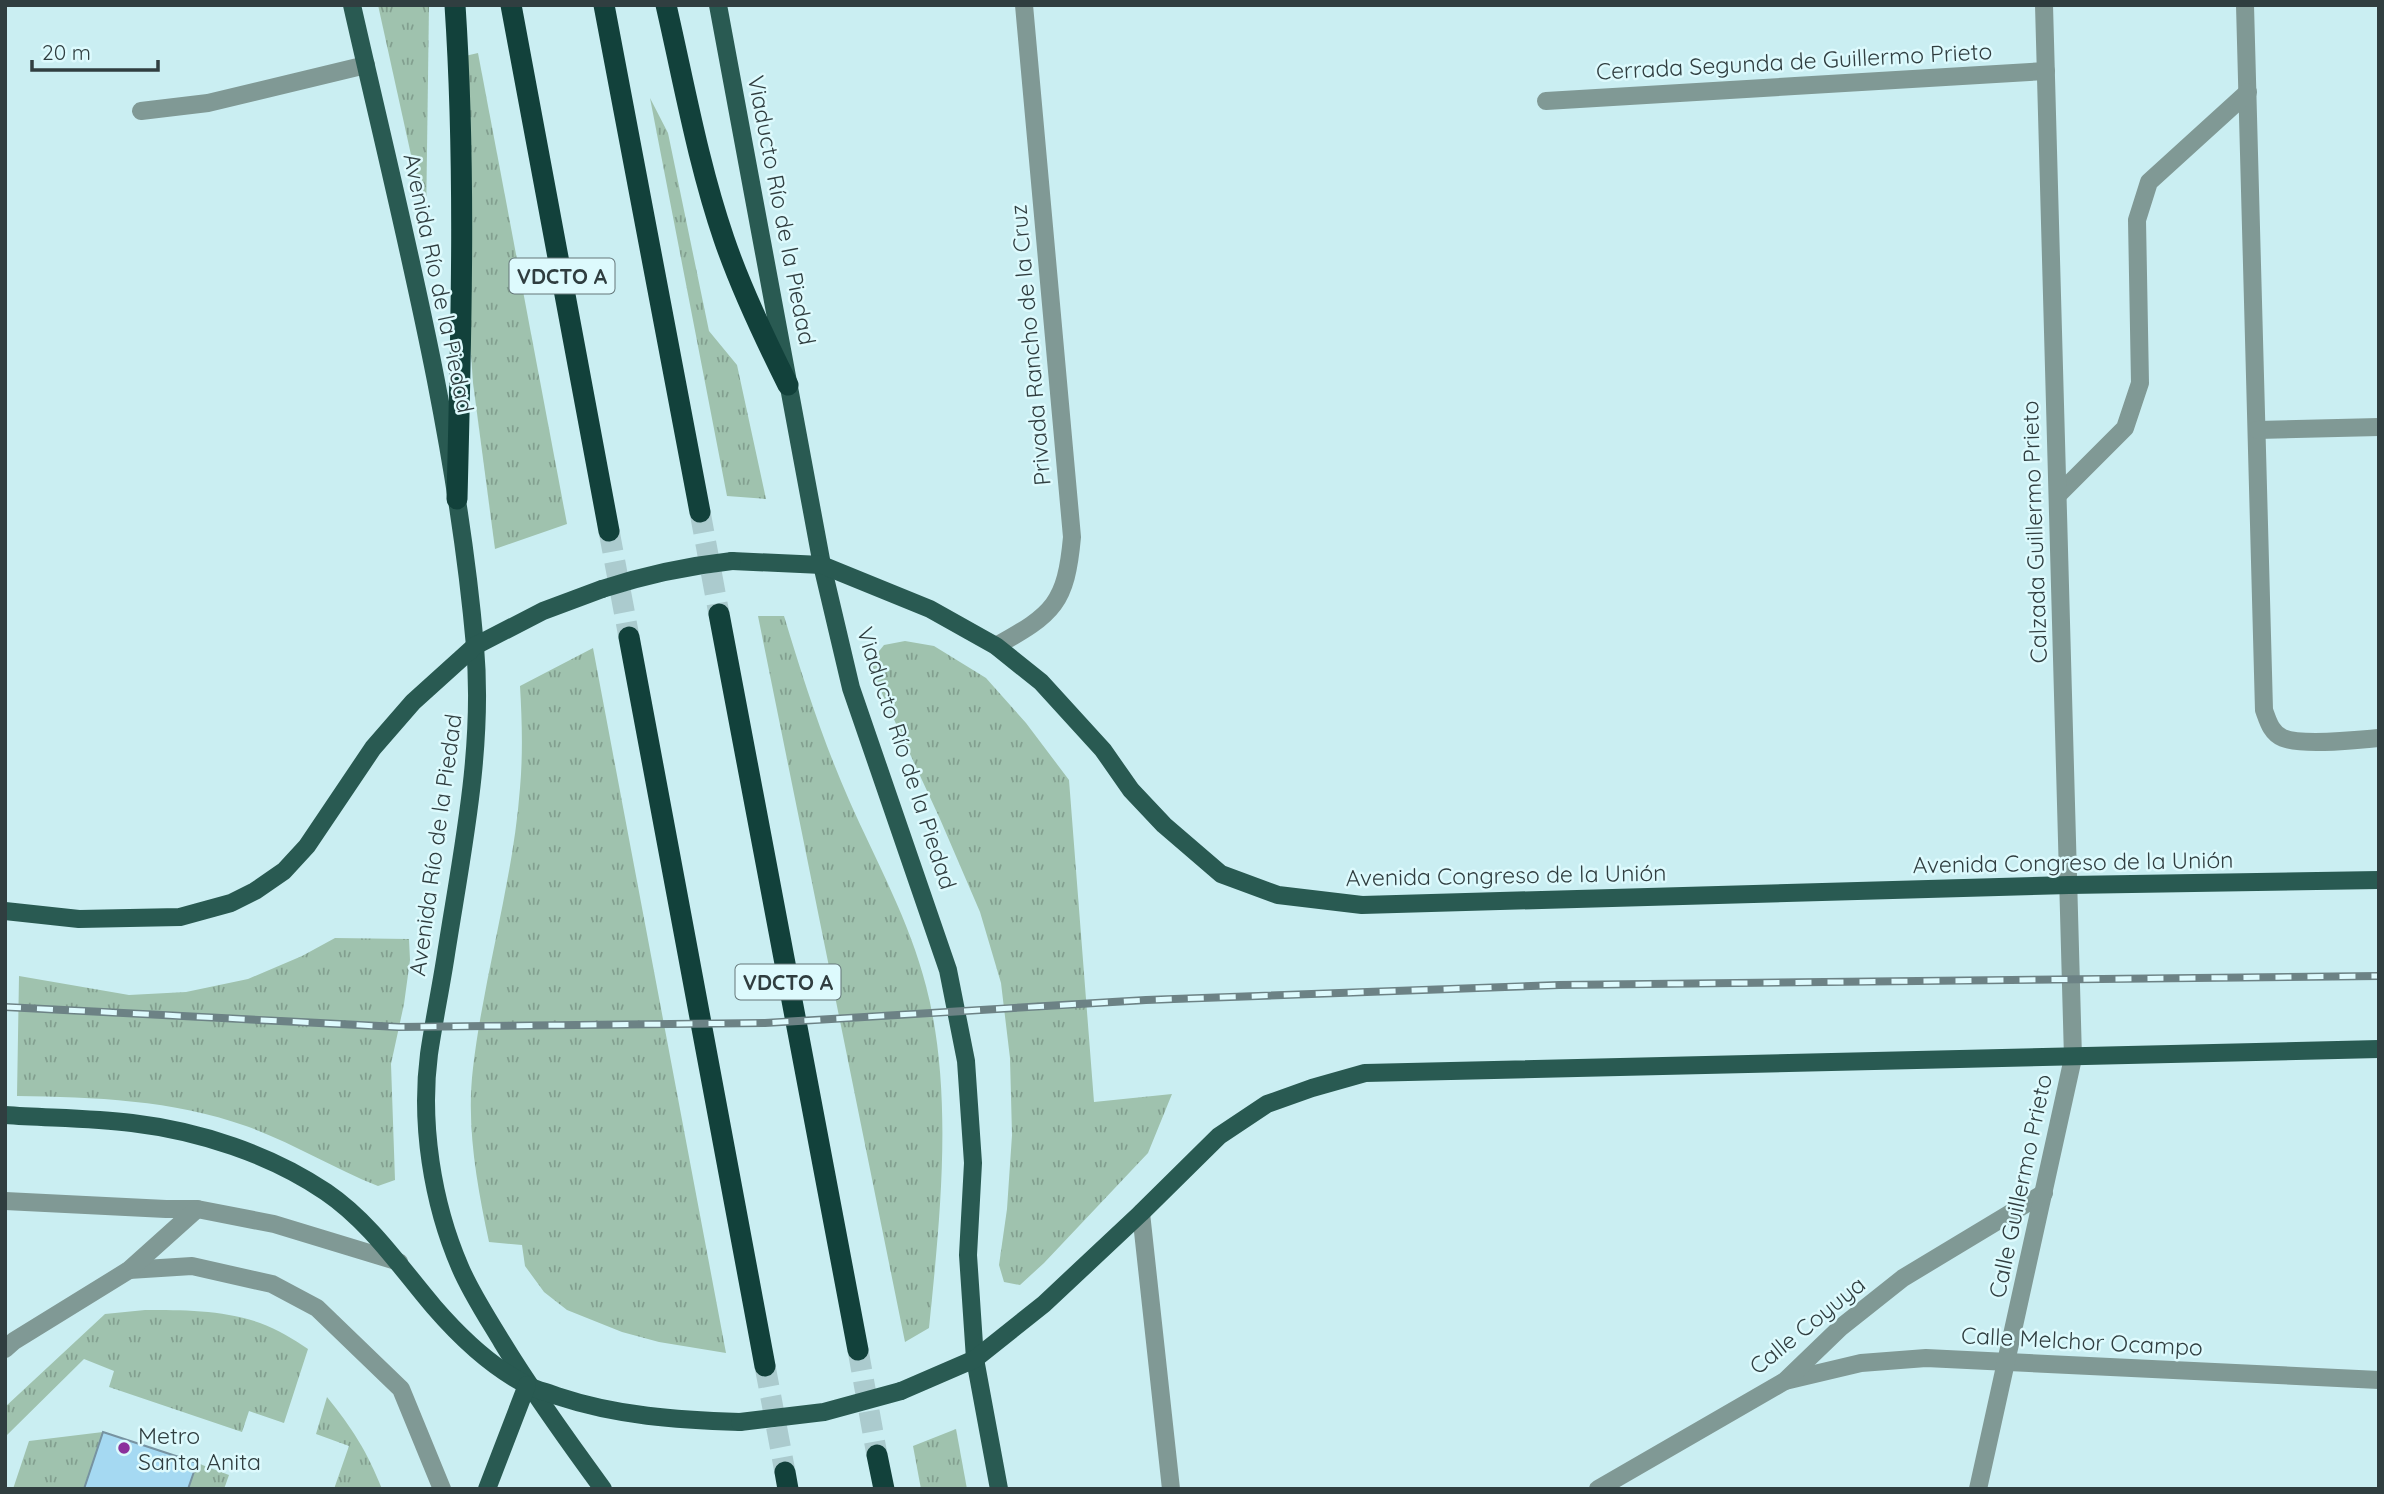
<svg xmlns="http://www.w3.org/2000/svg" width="2384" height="1494" font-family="Quicksand,sans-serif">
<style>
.grass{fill:url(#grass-tufts)}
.building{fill:#a5d9f2;stroke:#7793a1;stroke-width:2}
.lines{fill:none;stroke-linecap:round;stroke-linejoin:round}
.highway-tunnel{stroke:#abcbce;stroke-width:21;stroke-dasharray:21 10;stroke-linecap:butt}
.minor{stroke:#809995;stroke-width:18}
.major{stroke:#295a52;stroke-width:18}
.highway{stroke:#12413b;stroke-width:21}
.rail-casing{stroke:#6c8285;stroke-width:8}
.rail{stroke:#ddfafd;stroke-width:5;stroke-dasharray:16;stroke-linecap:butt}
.major-bridge{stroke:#295a52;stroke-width:18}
.poi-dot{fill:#8b309b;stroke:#ddfafd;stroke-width:2.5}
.labels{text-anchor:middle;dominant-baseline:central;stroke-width:5;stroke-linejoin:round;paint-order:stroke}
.shield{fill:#ddfafd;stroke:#647679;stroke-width:2}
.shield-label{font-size:21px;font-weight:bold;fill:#303e40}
.street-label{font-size:23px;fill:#303e40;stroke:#ddfafd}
.poi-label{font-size:23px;fill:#303e40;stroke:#ddfafd;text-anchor:start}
</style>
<defs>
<pattern id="grass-tufts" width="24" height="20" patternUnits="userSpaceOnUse" patternTransform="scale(1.75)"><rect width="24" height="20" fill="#9fc2ae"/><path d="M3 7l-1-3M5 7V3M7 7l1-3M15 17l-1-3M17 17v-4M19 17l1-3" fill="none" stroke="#829f8f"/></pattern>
</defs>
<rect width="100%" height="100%" fill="#caeef2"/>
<!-- grass -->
<g class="grass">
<polygon points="378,5 429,5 426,223"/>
<polygon points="478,53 567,524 495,549 473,383 469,325 465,56"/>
<polygon points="650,98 668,133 709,331 737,365 766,499 727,496"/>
<path d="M758 616H784C803 679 823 741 849 800 876 861 910 922 926 986 954 1093 940 1219 929 1328L905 1342Z"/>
<polygon points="905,641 934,646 986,678 1026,723 1069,780 1094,1102 1172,1094 1148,1153 1044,1263 1020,1285 1004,1282 999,1265 1007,1209 1012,1135 1010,1058 1001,983 980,912 940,819 880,689 871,661 884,645"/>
<path d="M593 648 726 1353 659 1342 622 1332 567 1310 544 1292 525 1266 522 1245 489 1242C477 1185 466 1126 473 1068 484 974 513 882 520 788 523 754 522 720 520 686Z"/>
<path d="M335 938 409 939 410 960 404 1004 391 1064 395 1180 378 1186C333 1168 291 1142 246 1126 173 1100 94 1097 17 1096L19 976 129 995 186 992 248 979 302 956Z"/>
<path d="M145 1310C183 1310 224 1310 260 1323 277 1329 293 1339 308 1349L284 1423 249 1411 242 1432 109 1387 114 1371 84 1359 5 1437V1407L105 1314Z"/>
<path d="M327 1397C352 1428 367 1451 382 1489H334L349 1446 316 1434Z"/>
<polygon points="956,1429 967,1489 921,1489 913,1446"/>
<polygon points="103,1432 84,1489 13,1489 29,1441"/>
<polygon points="197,1463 229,1475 224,1489 188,1489"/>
</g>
<!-- building -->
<polygon class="building" points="103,1432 197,1463 188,1489 84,1489"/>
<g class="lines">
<!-- highway-tunnel -->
<g class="highway-tunnel">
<polyline points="700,512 719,614"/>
<polyline points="609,531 629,637"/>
<polyline points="858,1350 877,1455"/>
<polyline points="765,1366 785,1472"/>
</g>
<!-- minor -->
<g class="minor">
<path d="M2245 5 2264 710C2268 721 2271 733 2283 738 2303 746 2356 740 2379 738"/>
<polyline points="1546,101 2046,71"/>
<polyline points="141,111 208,103 366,65"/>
<polyline points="2257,430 2379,427"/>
<polyline points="2058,495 2125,428 2140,383 2137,220 2149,182 2248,92"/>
<path d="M996 646C1054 614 1066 603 1072 537L1024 5"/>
<polyline points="5,1201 166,1209 197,1209 274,1224 399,1262"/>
<polyline points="1141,1213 1171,1489"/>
<polyline points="129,1270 192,1266 272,1284 317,1308 401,1389 442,1489"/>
<polyline points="5,1349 14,1341 129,1270 197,1209"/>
<polyline points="1785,1381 1861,1363 1926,1358 2379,1380"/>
<polyline points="1598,1489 1785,1381 1840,1328 1903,1278 2044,1193"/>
<polyline points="1978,1489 2073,1058 2044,5"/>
</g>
<!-- major -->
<g class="major">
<path d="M352 5C400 217 456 429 475 646 484 749 462 852 446 954 441 987 434 1020 429 1054 420 1123 432 1202 460 1267 471 1293 487 1317 502 1342 533 1393 567 1440 603 1489"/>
<polyline points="718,5 822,565 851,688 948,970 966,1061 973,1163 968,1255 975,1359 999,1489"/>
<polyline points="732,561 822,565 930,609 996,646 1041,682 1103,750 1131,790 1164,825 1221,874 1278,895 1362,905 2069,885 2379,880"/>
<polyline points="5,911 79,919 180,917 231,903 255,891 284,871 307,846 373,748 413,702 475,646 543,611 602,589"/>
<path d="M5 1115C47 1118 91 1118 132 1123 199 1131 270 1154 326 1192 370 1222 400 1267 434 1307 460 1337 491 1367 527 1385 536 1390 547 1392 557 1396 617 1416 677 1420 740 1422"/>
<polyline points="901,1391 975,1359 1044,1304 1141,1213 1219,1136 1267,1104 1312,1088 1365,1073 2379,1049"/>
<polyline points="487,1489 527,1385"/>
</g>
<!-- highway -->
<g class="highway">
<path d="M455 5C466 170 461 334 457 499"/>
<polyline points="511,5 609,531"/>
<polyline points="604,5 700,512"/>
<path d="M666 5C684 83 698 163 724 239 741 289 764 337 788 385"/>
<polyline points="719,614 858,1350"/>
<polyline points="629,637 765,1366"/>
<polyline points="877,1455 884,1489"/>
<polyline points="785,1472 788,1489"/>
</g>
<defs>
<polyline id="rail" points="5,1007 399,1027 765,1023 1146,1000 1559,985 2379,976"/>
</defs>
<!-- rail casing -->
<use href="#rail" class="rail-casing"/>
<!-- rail -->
<use href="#rail" class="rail"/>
<!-- major-bridge -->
<g class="major-bridge">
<path d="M602 589C645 575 687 566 732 561"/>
<polyline points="740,1422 824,1412 901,1391"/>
</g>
</g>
<!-- markers -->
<circle class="poi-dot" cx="124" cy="1448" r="7"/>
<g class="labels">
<!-- shield labels -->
<g class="shield">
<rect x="509.5" y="258.5" width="105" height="35" rx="5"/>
<rect x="735.5" y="964.5" width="105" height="35" rx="5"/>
</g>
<g class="shield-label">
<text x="562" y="276">VDCTO A</text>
<text x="788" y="982">VDCTO A</text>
</g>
<!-- street labels -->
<g class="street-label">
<text transform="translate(1794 61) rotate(-3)">Cerrada Segunda de Guillermo Prieto</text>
<text transform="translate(782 210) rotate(79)">Viaducto Río de la Piedad</text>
<text transform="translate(439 283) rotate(78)">Avenida Río de la Piedad</text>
<text transform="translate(1030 345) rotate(-95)">Privada Rancho de la Cruz</text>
<text transform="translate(2034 532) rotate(-92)">Calzada Guillermo Prieto</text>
<text transform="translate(907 758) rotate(72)">Viaducto Río de la Piedad</text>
<text transform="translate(435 845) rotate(-82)">Avenida Río de la Piedad</text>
<text transform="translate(2073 862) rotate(-1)">Avenida Congreso de la Unión</text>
<text transform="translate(1506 875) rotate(-1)">Avenida Congreso de la Unión</text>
<text transform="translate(2020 1186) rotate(-78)">Calle Guillermo Prieto</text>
<text transform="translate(1807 1325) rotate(-39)">Calle Coyuya</text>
<text transform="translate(2082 1341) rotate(3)">Calle Melchor Ocampo</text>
</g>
<!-- poi labels -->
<g class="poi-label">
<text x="138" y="1435">Metro<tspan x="138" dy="26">Santa Anita</tspan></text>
</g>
</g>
<!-- border -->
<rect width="2384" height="1494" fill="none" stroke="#303e40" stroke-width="14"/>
<!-- scale -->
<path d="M32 60v10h126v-10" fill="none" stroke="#303e40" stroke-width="3.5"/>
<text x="42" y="60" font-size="21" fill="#303e40" stroke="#ddfafd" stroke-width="5" paint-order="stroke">20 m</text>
</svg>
